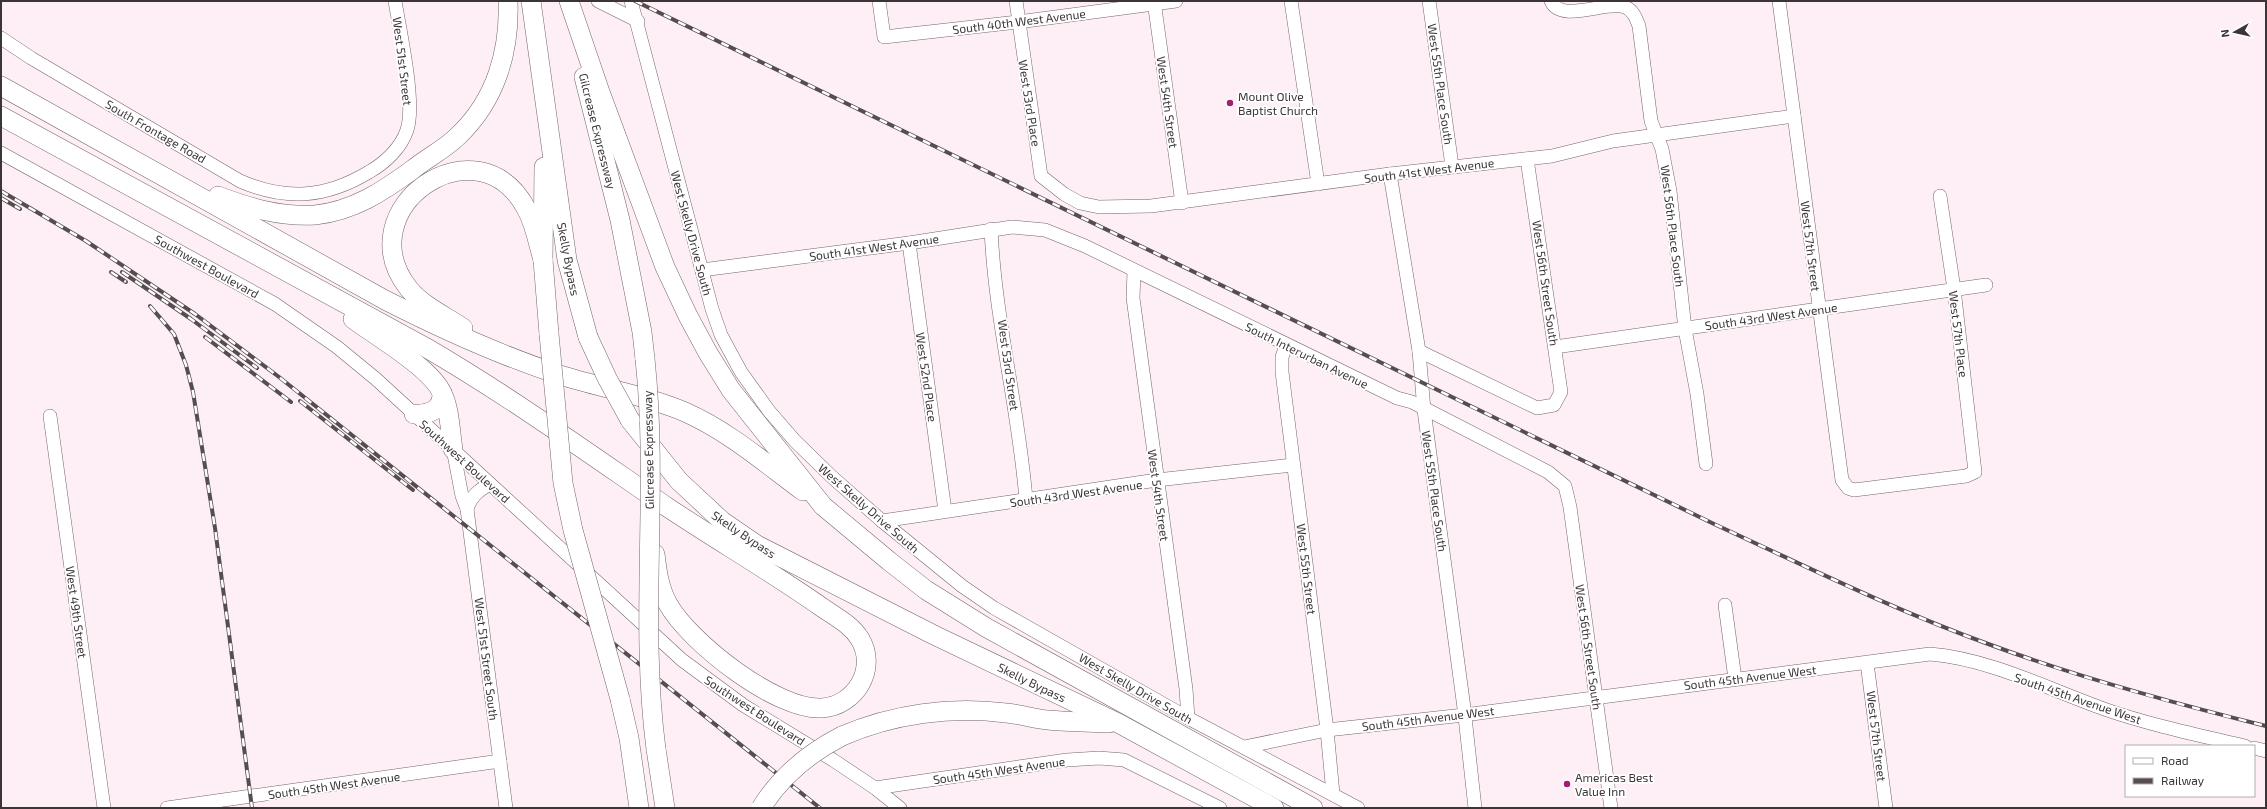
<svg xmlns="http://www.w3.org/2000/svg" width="2267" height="809" font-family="'Exo 2',sans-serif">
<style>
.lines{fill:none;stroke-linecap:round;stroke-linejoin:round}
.minor-casing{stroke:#74656c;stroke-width:14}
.highway-casing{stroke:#74656c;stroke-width:20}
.minor{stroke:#fff;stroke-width:13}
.highway{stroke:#fff;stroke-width:19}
.rail-casing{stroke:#554d50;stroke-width:4}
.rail{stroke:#fff;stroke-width:2.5;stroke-dasharray:8;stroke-linecap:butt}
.highway-bridge-casing{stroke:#74656c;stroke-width:20;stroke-linecap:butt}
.highway-bridge{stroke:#fff;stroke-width:19}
.poi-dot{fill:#a11f70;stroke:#fff;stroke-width:1.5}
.labels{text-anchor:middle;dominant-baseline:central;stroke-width:3.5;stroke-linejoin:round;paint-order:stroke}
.street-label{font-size:12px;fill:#3c3538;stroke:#fff}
.poi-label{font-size:12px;fill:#3c3538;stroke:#fff;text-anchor:start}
</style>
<rect width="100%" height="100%" fill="#fdeff5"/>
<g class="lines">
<defs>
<g id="minor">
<polyline points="598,1 638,21"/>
<polyline points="631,1 712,309 721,335 741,372 769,411 795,441 832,477 882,521 962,586 994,608 1188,718 1358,808"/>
<polyline points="879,1 884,37 1018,22 1176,1"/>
<polyline points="1016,1 1041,176 1064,194 1080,203 1099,207 1151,206 1390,174 1552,156 1613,141 1794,116"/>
<polyline points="1154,1 1182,203"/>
<polyline points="1291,1 1318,184"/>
<polyline points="1429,1 1452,166"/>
<path d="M1551 1C1561 24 1607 0 1625 7 1633 10 1636 18 1639 26L1651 121 1662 149 1670 191 1685 329 1697 394 1706 464"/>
<polyline points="1779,1 1842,480 1848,488 1854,490 1966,476 1975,472 1954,289 1940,196"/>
<path d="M1 38 31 58 240 181C286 201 326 198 369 172 385 163 401 148 407 130 416 103 400 32 395 1"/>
<polyline points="1,153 275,304 337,347 376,379 682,660 743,705 833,760 875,788 900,808"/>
<polyline points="1390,174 1419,351 1424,410 1464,708 1475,808"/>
<path d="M991 229C995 320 1019 410 1026 500"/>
<polyline points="909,243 945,511"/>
<polyline points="702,270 909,243 1012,227 1045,230 1085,246 1397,398 1412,402 1548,472 1565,486 1570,507 1611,808"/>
<polyline points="1134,271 1133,298 1186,689 1188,718"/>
<polyline points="1286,346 1282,357 1282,372 1327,730 1333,794"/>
<polyline points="1555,347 1986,285"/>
<polyline points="1419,351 1537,408 1554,405 1561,392 1527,159"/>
<polyline points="50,416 104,808"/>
<polyline points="453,449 462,496 467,509 506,808"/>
<path d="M467 509C471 496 479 490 490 484"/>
<polyline points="882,521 1157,480 1293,465"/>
<polyline points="1725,605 1735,679"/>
<polyline points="1867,663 1886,808"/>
<path d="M1244 747 1327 730 1464 715 1930 654C1990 659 2048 689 2104 709 2150 725 2198 735 2245 746"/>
<polyline points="2254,748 2266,751"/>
<polyline points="875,788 1067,760 1099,758 1124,760 1220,808"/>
<polyline points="167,808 500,761"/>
</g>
<g id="highway">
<polyline points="531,1 567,260 588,337"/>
<polyline points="569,1 600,92 665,267 688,316 708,353 731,390 823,506 889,561 926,590 987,628 1313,808"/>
<polyline points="584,77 620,220 642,332 645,359"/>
<path d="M1 86 385 300C442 329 499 355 560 375 601 388 645 395 685 412 728 431 765 463 803 491"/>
<path d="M1 116 425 347C509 396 587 452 667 507 718 541 770 571 820 606 834 616 851 624 860 639 878 669 855 706 822 708 777 711 689 642 668 604 659 588 657 571 655 554"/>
<polyline points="544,167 543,260 549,334"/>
<path d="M218 196C250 208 280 217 315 215 353 211 382 192 412 170 427 158 445 149 458 136 496 100 510 51 508 1"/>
<path d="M353 319C376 336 431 368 442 393 450 409 450 431 453 449"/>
<path d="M463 328C445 316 423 306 409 289 345 209 478 116 527 210 535 225 538 243 543 260"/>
<path d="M414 414C428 415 443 410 442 393"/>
<polyline points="630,420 679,481 722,521 757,545 934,635 1118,723 1274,808"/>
<polyline points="620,699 629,738 639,808"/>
<path d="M842 736C893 714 951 706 1006 713 1020 714 1034 719 1048 720 1068 722 1089 722 1109 723"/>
<polyline points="656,749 665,808"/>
</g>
</defs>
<!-- minor casing -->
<use href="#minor" class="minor-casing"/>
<!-- highway casing -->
<use href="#highway" class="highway-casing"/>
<!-- minor -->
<use href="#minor" class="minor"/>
<!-- highway -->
<use href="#highway" class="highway"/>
<defs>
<g id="rail">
<path d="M635 1 1714 524C1805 566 1896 611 1991 645 2080 678 2173 703 2266 726"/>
<polyline points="1,191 86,241 195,314 279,377 820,808"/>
<polyline points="1,198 20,209"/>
<polyline points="111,272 126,282"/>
<polyline points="122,272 191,319 257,368"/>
<polyline points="150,306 174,334 186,365 193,392 215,528 252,808"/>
<polyline points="205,337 291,402"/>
<polyline points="300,401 413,490"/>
</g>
</defs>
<!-- rail casing -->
<use href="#rail" class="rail-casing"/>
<!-- rail -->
<use href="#rail" class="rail"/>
<defs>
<g id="highway-bridge">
<polyline points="549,334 563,483 573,530 620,699"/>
<polyline points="588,337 607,378 630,420"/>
<path d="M645 359C659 489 639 620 656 749"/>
<path d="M761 808C781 776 809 753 842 736"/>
</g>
</defs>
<!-- highway-bridge casing -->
<use href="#highway-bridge" class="highway-bridge-casing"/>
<!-- highway-bridge -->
<use href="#highway-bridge" class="highway-bridge"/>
</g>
<!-- markers -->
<g class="poi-dot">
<circle cx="1230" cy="103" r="4"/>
<circle cx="1567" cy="784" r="4"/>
</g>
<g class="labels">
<!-- street labels -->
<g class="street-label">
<text transform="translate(1019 21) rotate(-7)">South 40th West Avenue</text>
<text transform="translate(403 61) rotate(83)">West 51st Street</text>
<text transform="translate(1441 84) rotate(82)">West 55th Place South</text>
<text transform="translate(1168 102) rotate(82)">West 54th Street</text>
<text transform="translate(1030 103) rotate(81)">West 53rd Place</text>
<text transform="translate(156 131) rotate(30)">South Frontage Road</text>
<text transform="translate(598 131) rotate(76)">Gilcrease Expressway</text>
<text transform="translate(1429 170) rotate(-7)">South 41st West Avenue</text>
<text transform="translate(1673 226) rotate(83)">West 56th Place South</text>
<text transform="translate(692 233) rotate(75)">West Skelly Drive South</text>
<text transform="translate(1811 246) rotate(83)">West 57th Street</text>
<text transform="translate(874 247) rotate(-8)">South 41st West Avenue</text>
<text transform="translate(569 259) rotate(79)">Skelly Bypass</text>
<text transform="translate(207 266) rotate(29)">Southwest Boulevard</text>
<text transform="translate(1546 283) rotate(82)">West 56th Street South</text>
<text transform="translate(1771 316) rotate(-8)">South 43rd West Avenue</text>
<text transform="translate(1959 334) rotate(83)">West 57th Place</text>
<text transform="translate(1307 355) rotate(26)">South Interurban Avenue</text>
<text transform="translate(1009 365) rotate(82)">West 53rd Street</text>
<text transform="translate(927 377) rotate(82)">West 52nd Place</text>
<text transform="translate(648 450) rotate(-91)">Gilcrease Expressway</text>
<text transform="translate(465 461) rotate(42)">Southwest Boulevard</text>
<text transform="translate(1435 491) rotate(82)">West 55th Place South</text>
<text transform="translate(1076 493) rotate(-8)">South 43rd West Avenue</text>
<text transform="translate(1159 495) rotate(82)">West 54th Street</text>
<text transform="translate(869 508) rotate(41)">West Skelly Drive South</text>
<text transform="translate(744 534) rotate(34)">Skelly Bypass</text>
<text transform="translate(1307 569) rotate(83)">West 55th Street</text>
<text transform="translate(77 612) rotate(82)">West 49th Street</text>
<text transform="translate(1589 647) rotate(82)">West 56th Street South</text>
<text transform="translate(487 659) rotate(83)">West 51st Street South</text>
<text transform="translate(1750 677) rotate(-7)">South 45th Avenue West</text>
<text transform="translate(1032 682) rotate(26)">Skelly Bypass</text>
<text transform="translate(1136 688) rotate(30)">West Skelly Drive South</text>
<text transform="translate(2078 698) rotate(19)">South 45th Avenue West</text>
<text transform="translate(755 710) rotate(33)">Southwest Boulevard</text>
<text transform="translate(1428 718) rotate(-7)">South 45th Avenue West</text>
<text transform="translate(1877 736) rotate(83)">West 57th Street</text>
<text transform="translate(999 770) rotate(-8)">South 45th West Avenue</text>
<text transform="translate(334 785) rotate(-8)">South 45th West Avenue</text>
</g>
<!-- poi labels -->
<g class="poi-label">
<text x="1238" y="96">Mount Olive<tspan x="1238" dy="14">Baptist Church</tspan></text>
<text x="1575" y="777">Americas Best<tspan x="1575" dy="14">Value Inn</tspan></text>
</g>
</g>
<!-- border -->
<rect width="2267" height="809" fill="none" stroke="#3c3538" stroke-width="4"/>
<!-- legend -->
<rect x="2125" y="745" width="130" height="52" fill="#ffffff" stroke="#b1aeaf"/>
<rect x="2133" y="758" width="20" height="6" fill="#ffffff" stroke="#b1aeaf"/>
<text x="2161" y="765" font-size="12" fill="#3c3538">Road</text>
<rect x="2133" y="778" width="20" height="6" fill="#554d50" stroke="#b1aeaf"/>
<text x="2161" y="785" font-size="12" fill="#3c3538">Railway</text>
<!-- north arrow -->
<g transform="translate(2235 32) rotate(262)" stroke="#ffffff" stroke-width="3" paint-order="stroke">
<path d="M0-3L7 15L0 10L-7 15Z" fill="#3c3538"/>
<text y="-6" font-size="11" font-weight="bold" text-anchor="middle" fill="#3c3538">N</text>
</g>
</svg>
